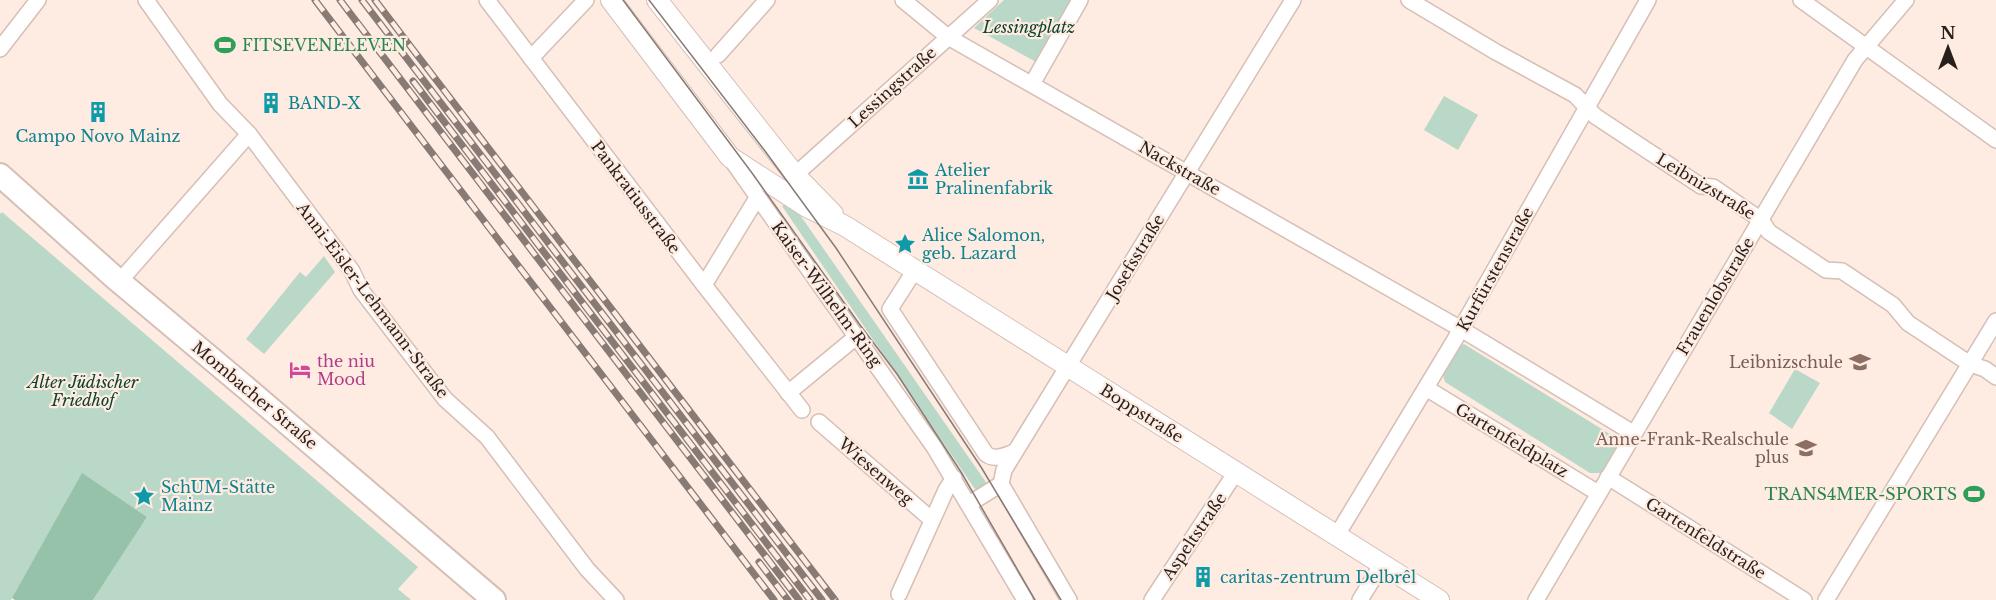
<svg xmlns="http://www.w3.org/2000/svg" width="1996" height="600" font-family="'Libre Baskerville',serif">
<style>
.green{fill:#b9d8c7}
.forest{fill:#96c2aa}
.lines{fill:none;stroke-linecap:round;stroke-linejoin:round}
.minor-casing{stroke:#d6bfb5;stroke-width:18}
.tertiary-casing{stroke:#d6bfb5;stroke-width:22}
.secondary-casing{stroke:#d6bfb5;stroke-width:26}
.minor{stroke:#fff;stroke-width:15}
.tertiary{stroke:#fff;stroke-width:20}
.secondary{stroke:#fff;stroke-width:22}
.tram{stroke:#887b75;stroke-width:1.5}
.rail-casing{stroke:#887b75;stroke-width:7}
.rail{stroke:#feebe2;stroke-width:4.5;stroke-dasharray:14;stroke-linecap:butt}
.labels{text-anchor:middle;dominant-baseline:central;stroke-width:4.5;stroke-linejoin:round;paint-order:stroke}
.park-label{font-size:16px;font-style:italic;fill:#0a432c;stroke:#feebe2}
.leisure-label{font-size:16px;fill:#27864d;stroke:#feebe2;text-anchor:start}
.street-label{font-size:16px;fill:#271f1b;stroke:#feebe2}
.culture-label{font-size:16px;fill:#0d838f;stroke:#feebe2;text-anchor:start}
.hotel-label{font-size:16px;fill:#b23c85;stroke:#feebe2;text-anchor:start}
.education-label{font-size:16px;fill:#785e54;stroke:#feebe2;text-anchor:end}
</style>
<rect width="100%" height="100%" fill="#feebe2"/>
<!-- green -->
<g class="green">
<polygon points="1004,0 1074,0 1038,63 974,28"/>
<polygon points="1444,96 1478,115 1458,150 1424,130"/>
<polygon points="791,202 990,488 979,495 782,206"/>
<polygon points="2,212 418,567 398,589 411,600 93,600 147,517 82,474 11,600 0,600 0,214"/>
<polygon points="324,256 335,272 264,354 246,339 300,272 306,277"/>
<polygon points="1464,344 1613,436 1616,439 1616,448 1601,473 1590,473 1445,382 1442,372 1457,347"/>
<polygon points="1795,369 1820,383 1792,429 1769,413"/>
</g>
<!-- forest -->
<polygon class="forest" points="82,473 147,517 93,600 15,600 12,598"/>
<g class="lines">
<defs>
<g id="minor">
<polyline points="146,0 220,104 249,134 352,271 361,290 445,399 487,437 587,569 616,600"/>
<polyline points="487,0 704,285 802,410"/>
<polyline points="903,0 948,37 1461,329 1633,433"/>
<polyline points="1409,0 1496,52 1575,95 1595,116 1701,186 1713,187 1761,220 1769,232 1826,270 1842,271 1893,305 1908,323 1970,364 1985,369 1996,377"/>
<polyline points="1801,0 1996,140"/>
<polyline points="0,49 38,0"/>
<polyline points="718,55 767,0"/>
<polyline points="531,58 586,0"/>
<polyline points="1032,84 1080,0"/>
<polyline points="733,162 934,447 1025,600"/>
<polyline points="795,175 990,0"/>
<path d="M915 270 890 309 986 454C995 461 1005 455 1015 452"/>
<polyline points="119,282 249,134"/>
<polyline points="704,285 757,198"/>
<polyline points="1426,388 1598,493"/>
<polyline points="788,393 856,337"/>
<polyline points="819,422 932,520"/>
<polyline points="1608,477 1804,600"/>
<polyline points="1001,484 1069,600"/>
<polyline points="969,504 1001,484 1004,470 1293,0"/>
<polyline points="1337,535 1454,341 1648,0"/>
<polyline points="899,594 946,490 954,478"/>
<polyline points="1152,600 1236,472"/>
<polyline points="1360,600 1382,564"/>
<polyline points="1536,600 1855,60 1906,0"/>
<polyline points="1826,600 1996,321"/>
</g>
<g id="tertiary">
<polyline points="611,0 730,157 807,207 845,226 1439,600"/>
<polyline points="657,0 795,175 833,214"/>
</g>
<polyline id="secondary" points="0,175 114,277 245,387 494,600"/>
</defs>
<!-- minor casing -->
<use href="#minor" class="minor-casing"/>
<!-- tertiary casing -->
<use href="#tertiary" class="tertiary-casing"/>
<!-- secondary casing -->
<use href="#secondary" class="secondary-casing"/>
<!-- minor -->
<use href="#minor" class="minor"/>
<!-- tertiary -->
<use href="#tertiary" class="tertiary"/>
<!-- secondary -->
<use href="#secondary" class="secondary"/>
<!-- tram -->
<g class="tram">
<polyline points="623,0 752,173 860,325 897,374 961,472 1035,600"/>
<polyline points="649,0 765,151 836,248 981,467 1061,600"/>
</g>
<defs>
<g id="rail">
<polyline points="315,0 774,600"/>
<polyline points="340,0 799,600"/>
<polyline points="362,0 822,600"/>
<polyline points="375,0 715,444"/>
<polyline points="413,81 810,600"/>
<polyline points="715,444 835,600"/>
<polyline points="759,562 788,600"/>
</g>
</defs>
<!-- rail casing -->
<use href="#rail" class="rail-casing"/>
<!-- rail -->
<use href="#rail" class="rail"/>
</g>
<!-- icons -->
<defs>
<symbol id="stadium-bare" viewBox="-9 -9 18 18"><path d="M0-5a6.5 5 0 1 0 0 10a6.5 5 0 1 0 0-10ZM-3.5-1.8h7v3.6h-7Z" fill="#2e9e5b" stroke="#feebe2" stroke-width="2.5" paint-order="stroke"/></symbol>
<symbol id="building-bare" viewBox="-9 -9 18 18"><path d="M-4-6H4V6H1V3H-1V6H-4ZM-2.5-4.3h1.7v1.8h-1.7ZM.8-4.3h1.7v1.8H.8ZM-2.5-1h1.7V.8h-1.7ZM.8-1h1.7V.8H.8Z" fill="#0f9aa8" stroke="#feebe2" stroke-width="2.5" paint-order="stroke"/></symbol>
<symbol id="museum-bare" viewBox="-9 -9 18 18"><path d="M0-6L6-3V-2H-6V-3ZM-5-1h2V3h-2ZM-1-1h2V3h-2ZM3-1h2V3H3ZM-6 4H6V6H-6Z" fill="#0f9aa8" stroke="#feebe2" stroke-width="2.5" paint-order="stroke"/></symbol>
<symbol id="sight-bare" viewBox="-9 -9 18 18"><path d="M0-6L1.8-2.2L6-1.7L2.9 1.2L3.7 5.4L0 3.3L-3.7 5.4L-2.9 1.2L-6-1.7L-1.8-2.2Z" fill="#0f9aa8" stroke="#feebe2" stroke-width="2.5" paint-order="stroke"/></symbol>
<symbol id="school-bare" viewBox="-9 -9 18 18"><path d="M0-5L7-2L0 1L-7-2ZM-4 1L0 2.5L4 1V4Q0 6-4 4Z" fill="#8d6e63" stroke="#feebe2" stroke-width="2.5" paint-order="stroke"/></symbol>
<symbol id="hotel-bare" viewBox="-9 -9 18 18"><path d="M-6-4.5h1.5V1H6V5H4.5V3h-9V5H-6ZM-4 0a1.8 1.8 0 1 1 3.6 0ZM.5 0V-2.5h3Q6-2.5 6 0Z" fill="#d1479c" stroke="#feebe2" stroke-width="2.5" paint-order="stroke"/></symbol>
</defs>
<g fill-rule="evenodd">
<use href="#stadium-bare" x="210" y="30" width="30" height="30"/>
<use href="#building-bare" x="256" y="88" width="30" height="30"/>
<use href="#building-bare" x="83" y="97" width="30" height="30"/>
<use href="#museum-bare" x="903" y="164" width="30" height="30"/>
<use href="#sight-bare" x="890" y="229" width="30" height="30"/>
<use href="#school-bare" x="1845" y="347" width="30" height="30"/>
<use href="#hotel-bare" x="285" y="355" width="30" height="30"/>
<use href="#school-bare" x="1791" y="433" width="30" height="30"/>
<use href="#stadium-bare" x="1959" y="479" width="30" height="30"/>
<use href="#sight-bare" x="129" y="481" width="30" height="30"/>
<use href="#building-bare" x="1188" y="562" width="30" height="30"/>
</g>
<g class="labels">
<!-- park labels -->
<g class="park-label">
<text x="1029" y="27">Lessingplatz</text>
<text x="83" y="382">Alter Jüdischer<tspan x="83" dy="18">Friedhof</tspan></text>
</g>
<!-- leisure labels -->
<g class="leisure-label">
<text x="242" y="45">FITSEVENELEVEN</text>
<text x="1957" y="494" text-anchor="end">TRANS4MER-SPORTS</text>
</g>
<!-- street labels -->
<g class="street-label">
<text transform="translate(892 87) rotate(-42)">Lessingstraße</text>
<text transform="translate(1180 168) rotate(30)">Nackstraße</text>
<text transform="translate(1706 186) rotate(31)">Leibnizstraße</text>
<text transform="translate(636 197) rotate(53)">Pankratiusstraße</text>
<text transform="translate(1135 257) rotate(-59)">Josefsstraße</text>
<text transform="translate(1495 269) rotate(-61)">Kurfürstenstraße</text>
<text transform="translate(827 294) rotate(54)">Kaiser-Wilhelm-Ring</text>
<text transform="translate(1715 296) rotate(-59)">Frauenlobstraße</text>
<text transform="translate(373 300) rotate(53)">Anni-Eisler-Lehmann-Straße</text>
<text transform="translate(255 395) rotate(40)">Mombacher Straße</text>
<text transform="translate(1142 413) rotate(32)">Boppstraße</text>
<text transform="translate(1512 440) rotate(31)">Gartenfeldplatz</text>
<text transform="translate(876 471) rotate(41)">Wiesenweg</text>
<text transform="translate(1194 536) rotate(-56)">Aspeltstraße</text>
<text transform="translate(1706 538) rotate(32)">Gartenfeldstraße</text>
</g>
<!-- culture labels -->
<g class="culture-label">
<text x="288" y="103">BAND-X</text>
<text x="98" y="136" text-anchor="middle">Campo Novo Mainz</text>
<text x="935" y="170">Atelier<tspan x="935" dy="18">Pralinenfabrik</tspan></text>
<text x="922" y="235">Alice Salomon,<tspan x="922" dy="18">geb. Lazard</tspan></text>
<text x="161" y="487">SchUM-Stätte<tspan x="161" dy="18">Mainz</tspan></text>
<text x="1220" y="577">caritas-zentrum Delbrêl</text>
</g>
<!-- hotel labels -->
<g class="hotel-label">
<text x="317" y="361">the niu<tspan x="317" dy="18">Mood</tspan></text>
</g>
<!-- education labels -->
<g class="education-label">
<text x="1843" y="362">Leibnizschule</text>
<text x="1789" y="439">Anne-Frank-Realschule<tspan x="1789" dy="18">plus</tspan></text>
</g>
</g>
<!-- north arrow -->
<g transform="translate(1948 48)" stroke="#feebe2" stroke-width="4.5" paint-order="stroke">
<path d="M0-4.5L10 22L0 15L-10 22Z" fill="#271f1b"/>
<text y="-9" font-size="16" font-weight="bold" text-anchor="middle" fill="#271f1b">N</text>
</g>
</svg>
